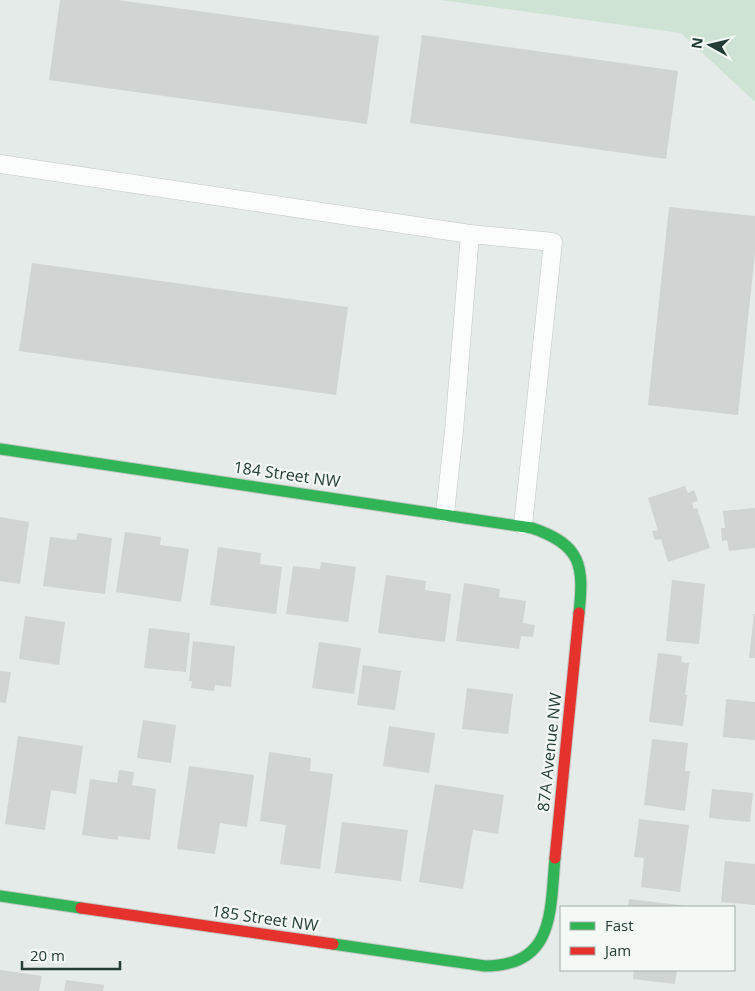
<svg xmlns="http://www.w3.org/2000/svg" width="755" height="991" font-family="'Open Sans',sans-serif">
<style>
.green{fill:#cfe3d5}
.building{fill:#d0d4d2}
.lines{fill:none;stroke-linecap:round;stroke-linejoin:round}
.lane-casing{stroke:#c2c8c5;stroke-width:19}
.fast-casing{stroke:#c1c8c5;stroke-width:13}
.jam-casing{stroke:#c1c8c5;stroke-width:13}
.lane{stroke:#fbfcfc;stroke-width:18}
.fast{stroke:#30b455;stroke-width:11}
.jam{stroke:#e5322d;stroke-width:11}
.labels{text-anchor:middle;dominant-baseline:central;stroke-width:4.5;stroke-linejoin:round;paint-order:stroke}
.street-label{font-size:16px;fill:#243d36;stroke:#f4f9f6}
</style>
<rect width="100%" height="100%" fill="#e5ebe8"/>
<!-- green -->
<polygon class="green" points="440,0 755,0 755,102 681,33"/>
<!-- building -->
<g class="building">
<polygon points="60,0 118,0 379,36 367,124 49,80"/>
<polygon points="422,35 678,71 666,159 410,123"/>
<polygon points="669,207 755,216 755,252 738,415 648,405"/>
<polygon points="32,263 348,307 336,395 19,351"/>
<polygon points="685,486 688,493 694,490 698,501 692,503 694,509 697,508 710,548 668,562 661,539 655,540 652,531 658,530 648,498"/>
<polygon points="755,508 755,548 729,551 727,540 722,541 721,528 725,528 723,511"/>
<polygon points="0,517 29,522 20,584 0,581"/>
<polygon points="125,532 161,537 160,545 189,549 181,602 116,592"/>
<polygon points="78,533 112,538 105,594 43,586 50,537 76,540"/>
<polygon points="218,547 261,553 260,564 282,567 276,614 210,605"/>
<polygon points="321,562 356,567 348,622 286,614 293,566 320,569"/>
<polygon points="386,575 426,581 425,590 451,594 445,642 378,633"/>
<polygon points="672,580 705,584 699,644 666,641"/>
<polygon points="464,583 500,589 499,597 526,601 523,623 535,625 533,637 521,636 519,649 456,641"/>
<polygon points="754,614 755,614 755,658 749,658"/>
<polygon points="25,616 65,622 59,665 19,659"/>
<polygon points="149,628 190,633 186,672 144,668"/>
<polygon points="193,641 235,646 231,687 215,685 214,691 191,688 192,681 189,681"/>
<polygon points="319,642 361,648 354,694 312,688"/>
<polygon points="658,653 682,656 681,662 689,663 685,695 687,695 683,726 649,722"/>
<polygon points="363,665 401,671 395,710 357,705"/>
<polygon points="0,671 11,672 6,703 0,702"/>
<polygon points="467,688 513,694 508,734 462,729"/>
<polygon points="726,699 755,702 755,740 723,737"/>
<polygon points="143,720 176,725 171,763 137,758"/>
<polygon points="389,726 435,733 429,773 383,766"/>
<polygon points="18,736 83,746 76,794 51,790 45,830 5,824"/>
<polygon points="652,739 688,743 685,771 690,771 685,811 644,805"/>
<polygon points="269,752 311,758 310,771 333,774 320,869 280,864 286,825 260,821"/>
<polygon points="189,766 254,775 247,827 220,823 215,854 177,849"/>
<polygon points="119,770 134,772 132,785 156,789 150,840 118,836 118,840 82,835 90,779 117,783"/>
<polygon points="435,784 504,795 498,834 473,830 463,889 419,882"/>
<polygon points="712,789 753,793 750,822 709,818"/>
<polygon points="639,819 689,825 680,892 641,887 644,858 634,857"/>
<polygon points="342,822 408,830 401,881 335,873"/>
<polygon points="725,861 755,864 755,905 721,902"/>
<polygon points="629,899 687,906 687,907 628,907"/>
<polygon points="0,970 42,976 39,991 0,991"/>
<polygon points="634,970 677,970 675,984 633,979"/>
<polygon points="66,980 104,985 103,991 64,991"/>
</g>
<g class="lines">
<defs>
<g id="lane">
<polyline points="0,164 470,234 553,242 523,525"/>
<polyline points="445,513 454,431 470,234"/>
</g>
<g id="fast">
<path d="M0 449 532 528C582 545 584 566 579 613"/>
<polyline points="0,896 81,908"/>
<path d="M333 944 485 966C555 966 550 911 555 858"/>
</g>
<g id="jam">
<polyline points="555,858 579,613"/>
<polyline points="81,908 333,944"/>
</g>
</defs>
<!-- lane casing -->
<use href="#lane" class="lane-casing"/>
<!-- fast casing -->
<use href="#fast" class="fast-casing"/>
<!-- jam casing -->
<use href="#jam" class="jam-casing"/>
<!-- lane -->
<use href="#lane" class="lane"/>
<!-- fast -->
<use href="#fast" class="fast"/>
<!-- jam -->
<use href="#jam" class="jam"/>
</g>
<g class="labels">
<!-- street labels -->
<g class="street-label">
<text transform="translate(287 474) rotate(8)">184 Street NW</text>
<text transform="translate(549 752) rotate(-84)">87A Avenue NW</text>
<text transform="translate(265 918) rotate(8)">185 Street NW</text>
</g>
</g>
<!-- legend -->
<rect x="560" y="906" width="175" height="65" fill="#f4f9f6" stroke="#a1aea9"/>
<rect x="570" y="922" width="25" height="8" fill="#30b455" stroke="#a1aea9"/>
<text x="605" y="931" font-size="15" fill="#243d36">Fast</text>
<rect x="570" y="947" width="25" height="8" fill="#e5322d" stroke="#a1aea9"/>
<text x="605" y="956" font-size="15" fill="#243d36">Jam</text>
<!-- north arrow -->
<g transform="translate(710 45) rotate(278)" stroke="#f4f9f6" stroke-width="4" paint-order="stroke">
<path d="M0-4L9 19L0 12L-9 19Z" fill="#243d36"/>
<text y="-8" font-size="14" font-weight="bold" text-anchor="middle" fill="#243d36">N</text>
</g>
<!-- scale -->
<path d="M22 961v8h98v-8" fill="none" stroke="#243d36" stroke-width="2.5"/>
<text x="30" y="961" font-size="15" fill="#243d36" stroke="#f4f9f6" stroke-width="4" paint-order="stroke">20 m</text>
</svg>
